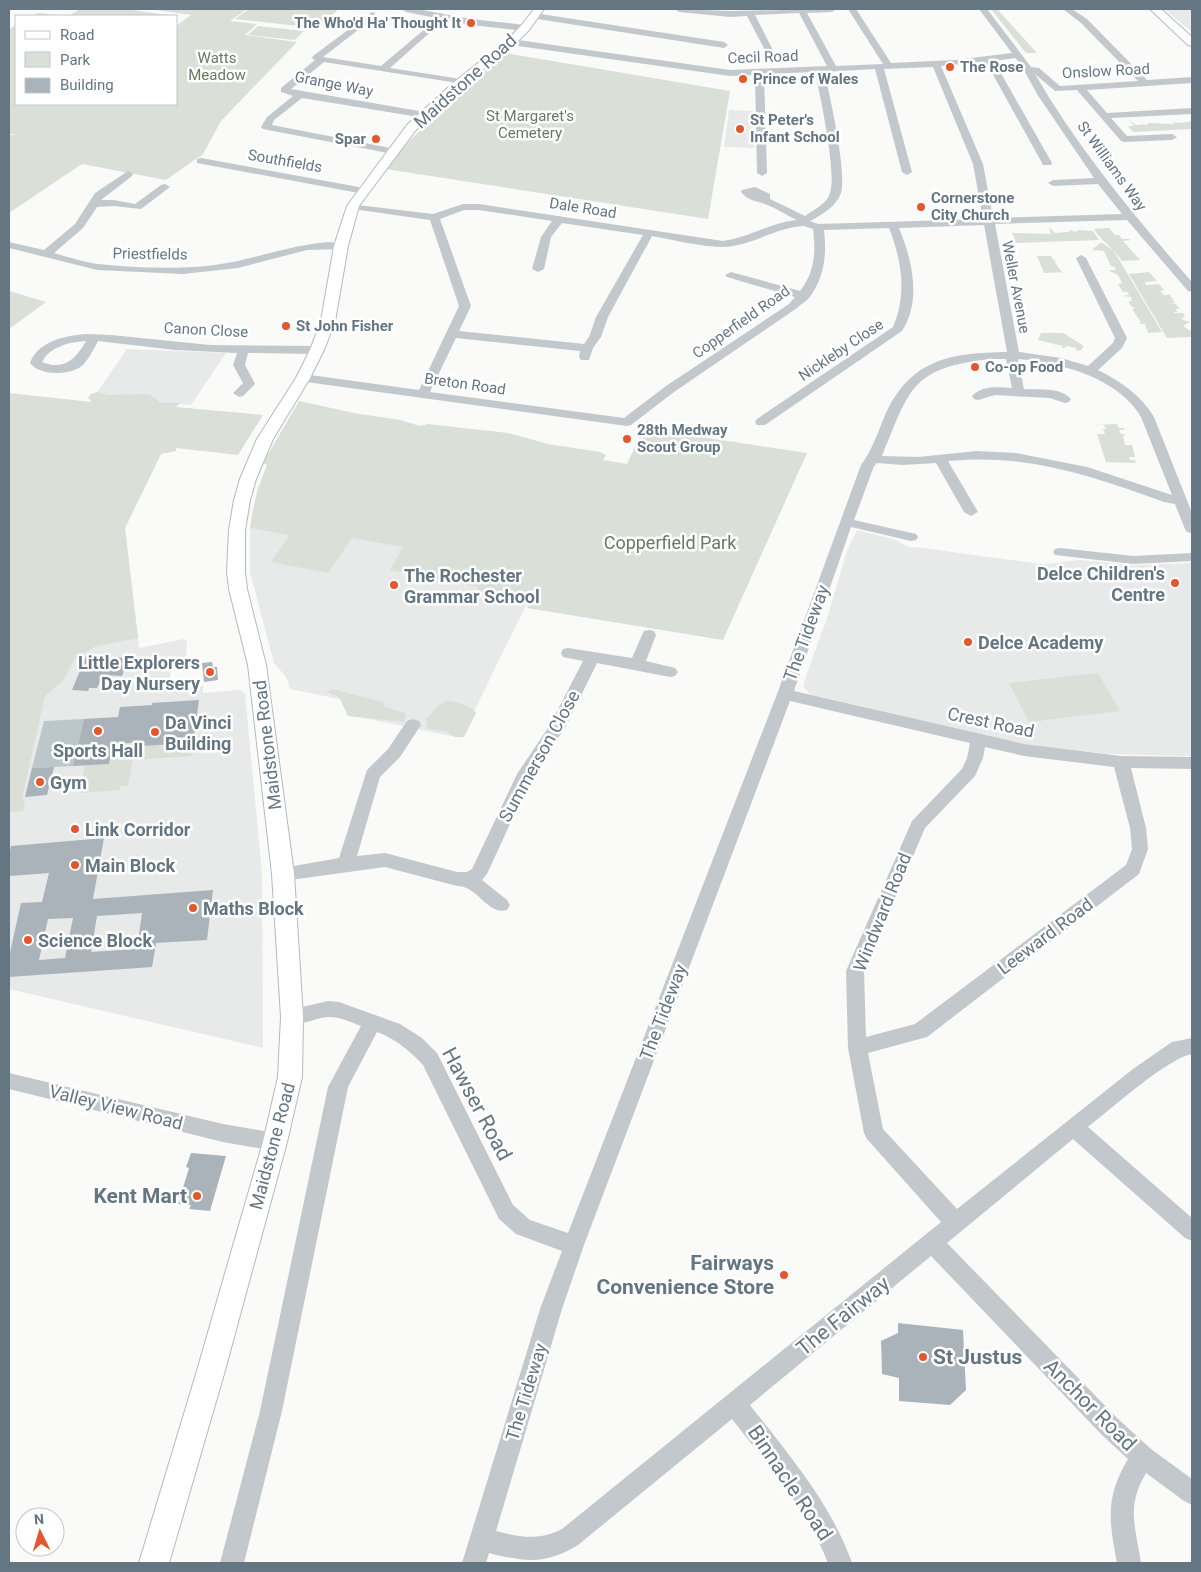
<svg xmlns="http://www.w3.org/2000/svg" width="1201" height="1572" font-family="Roboto,sans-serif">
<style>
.built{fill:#e8e9e9}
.green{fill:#dadfd7}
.water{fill:#bbc7cb}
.building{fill:#aab3b9;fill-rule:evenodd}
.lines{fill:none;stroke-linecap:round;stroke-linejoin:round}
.major-casing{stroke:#b5babe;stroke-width:2}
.minor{fill:#c3c8cc;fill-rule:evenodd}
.major{fill:#fff;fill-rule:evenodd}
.poi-dot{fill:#e4572e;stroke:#fff;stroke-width:2}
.labels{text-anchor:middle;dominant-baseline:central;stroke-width:5;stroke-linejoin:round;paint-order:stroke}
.far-poi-label{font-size:15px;font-weight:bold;fill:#657683;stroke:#fff;text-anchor:start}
.far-street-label{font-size:15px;fill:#657683;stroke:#fff}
.far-park-label{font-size:15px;fill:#687a64;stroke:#fff}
.street-label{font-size:18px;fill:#657683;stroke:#fff}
.park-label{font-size:18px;fill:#687a64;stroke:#fff}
.poi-label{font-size:18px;font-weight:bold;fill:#657683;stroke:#fff;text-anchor:start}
.near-street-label{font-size:21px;fill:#657683;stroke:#fff}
.near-poi-label{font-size:21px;font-weight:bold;fill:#657683;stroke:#fff;text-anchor:end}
</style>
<rect width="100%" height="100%" fill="#fafaf8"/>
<!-- built -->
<g class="built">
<polygon points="1164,9 1192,9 1192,32"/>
<polygon points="729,110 753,111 754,148 724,147"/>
<polygon points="127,349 226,353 191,405 96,394"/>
<polygon points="9,393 90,446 161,453 125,528 139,648 184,639 187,642 186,665 171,668 169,686 203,686 203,693 240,690 245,693 262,874 263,1048 9,989"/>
<polygon points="258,486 530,597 461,738 354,716 349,701 290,689 286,677 274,663 250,572 250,528"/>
<polygon points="857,530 893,539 908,547 923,548 1033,563 1045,564 1080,560 1134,565 1192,563 1192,756 1108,754 1020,744 810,694 804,688 804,682 828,615 847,551"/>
</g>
<!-- green -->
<g class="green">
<polygon points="80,9 125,9 174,16 32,16 38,13 68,16"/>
<polygon points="158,9 247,9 230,21 257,24 245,35 297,42 221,121 203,154 166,180 82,164 9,213 9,135 20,134 9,134 9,29 16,25 16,104 66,104 62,107 67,104 176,104 176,26 191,15 156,10"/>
<polygon points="249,9 339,9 316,28 235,19"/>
<polygon points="991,9 997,9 1037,53 1026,53"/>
<polygon points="258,26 304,31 295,40 248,35"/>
<polygon points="505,53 730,91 708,219 386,169 409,141"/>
<path d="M1129 120 1136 125H1142L1141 124 1147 125 1148 123 1174 124 1173 122C1179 124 1187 122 1192 121V129L1133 132 1128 126H1134Z"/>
<polygon points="1049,227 1055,233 1069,232 1069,230 1077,232 1077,230 1093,231 1099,240 1016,243 1012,233 1051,234"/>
<path d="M1109 228 1115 235H1119L1122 239H1129L1130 240 1123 241 1140 260 1122 261C1114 248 1102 242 1094 229Z"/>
<polygon points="1101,242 1114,251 1162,332 1148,333 1145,324 1139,324 1141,322 1132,309 1135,309 1129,304 1129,301 1132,301 1131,297 1123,296 1129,295 1128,292 1123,292 1118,284 1122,283 1118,275 1108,270 1116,270 1115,267 1111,266 1104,251 1092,250"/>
<polygon points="1037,256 1051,256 1053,260 1058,260 1054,261 1056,264 1060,264 1056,264 1062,272 1067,272 1044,273"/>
<polygon points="1149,272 1157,281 1145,282 1146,285 1159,284 1164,290 1160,291 1164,295 1182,294 1170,295 1175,303 1170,303 1176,304 1180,309 1176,309 1177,312 1174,312 1175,313 1183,313 1185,317 1182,318 1183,320 1190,322 1183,326 1192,332 1192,337 1167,338 1129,274"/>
<polygon points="9,291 46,302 9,329"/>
<polygon points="1041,333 1063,333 1084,346 1080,351 1076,350 1076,348 1066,346 1065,348 1062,348 1063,346 1055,344 1053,346 1054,344 1038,340"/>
<polygon points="97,392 108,395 149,394 160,402 180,403 176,407 263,415 238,455 176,448 176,451 161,454 125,528 138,638 96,646 74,660 63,681 45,696 22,799 25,800 23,811 10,812 9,815 9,393 92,402 88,398 91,394"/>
<path d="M299 401 354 413 400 420 420 426 428 424 508 433 548 444 600 452 606 455 603 460 627 464 647 421 688 435 807 453 723 640 527 608 528 606 524 602 525 596 498 591 491 596 477 594 478 587 390 570 403 547 352 538 328 573 271 562 290 535 250 528C253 506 258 486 267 465L263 463Z"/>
<polygon points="1117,424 1119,428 1124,428 1124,430 1119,430 1121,434 1126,434 1123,436 1125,445 1132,445 1135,457 1129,457 1130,460 1135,460 1136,463 1106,462 1097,434 1105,434 1103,429 1106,429 1104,425 1092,425"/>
<polygon points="1098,673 1120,711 1029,722 1009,683"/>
<polygon points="333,689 382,702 386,707 405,713 406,717 404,722 348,716 339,697 327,692"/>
<path d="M447 701C458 702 468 705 476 713L464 737H455L447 732 427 728 426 720 439 705Z"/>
<polygon points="142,742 142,746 193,743 191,756 133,760 128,786 121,786 120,790 80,793 85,765 109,764 113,744"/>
</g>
<!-- water -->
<polygon class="water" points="84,719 73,766 32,768 44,721"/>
<!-- building -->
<g class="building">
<polygon points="86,656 129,658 122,676 104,675 97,688 89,688 88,691 72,690"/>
<polygon points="212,662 213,667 217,667 218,680 204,682 202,663"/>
<polygon points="199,700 193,743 142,746 142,742 113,744 109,764 73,766 84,719 118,717 120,707 152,705 152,703"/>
<polygon points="54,767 47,795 25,797 32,768"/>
<path d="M104 838 93 899 213 890 207 940 156 943 152 967 9 977V957L21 903 42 902 49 873 9 876V856L11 846ZM142 913 137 949 91 952 97 916ZM73 918 65 958 39 960 48 919Z"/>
<polygon points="191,1153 226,1156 210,1211 189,1209 191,1205 178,1204 189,1168 186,1167"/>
<polygon points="898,1323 963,1330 966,1390 950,1405 899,1401 899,1378 882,1374 881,1341 898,1333"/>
</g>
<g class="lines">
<defs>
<g id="major">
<polygon points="534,9 544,9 529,30 515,44 460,88 415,131 359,206 348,246 335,321 324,350 310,378 273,439 256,479 250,500 245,530 245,572 247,589 266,665 294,874 303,1017 302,1077 287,1142 224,1374 169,1563 139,1563 196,1374 263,1142 278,1077 281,1017 272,874 248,665 229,589 227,572 229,530 234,500 240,479 257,439 296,378 310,350 321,321 334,246 347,206 407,125 452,84 507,40 521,26"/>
<polygon points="1150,9 1161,9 1192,37 1192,46 1188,45"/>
</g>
</defs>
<!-- major casing -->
<use href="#major" class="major-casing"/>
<!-- minor -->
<g class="minor">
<polygon points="402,9 417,9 471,19 525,25 529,28 525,31 471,25 406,12"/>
<path d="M675 9 730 11 836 9 832 12 807 13 836 66 883 64 848 9H856L891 63 955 60 1012 53 979 9H987L1031 67 1039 68 1060 86 1138 81 1081 23 1063 9H1072L1087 19 1147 80 1192 77V83L1087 90 1107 113 1192 108V114L1111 118 1127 136 1172 134 1177 137 1172 140 1124 142 1121 141 1077 90 1055 91 1035 74C1079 150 1135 217 1192 282V292L1188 291 1127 220 995 224 1019 352 1061 358 1088 366 1113 343 1115 338 1076 258 1081 255 1086 258 1127 338 1122 348 1098 370C1120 381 1141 395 1154 417L1192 513V533L1187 532 1185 529 1175 504 1164 502C1092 476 1027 453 948 461L978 512 971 516 964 512 936 463 903 465 877 463 874 466 854 520 916 534 918 537 916 540 911 541 851 527 794 691 1024 744 1121 756 1192 757V769L1131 768 1146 828 1148 849 1139 874 927 1037 868 1053 883 1129 957 1209 1133 1069 1172 1042 1192 1038V1054C1168 1058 1110 1110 1088 1127L1192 1218V1241L1185 1238 1073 1139 947 1243 1117 1418 1151 1449 1192 1479V1505L1184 1501 1146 1473 1145 1475C1126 1507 1136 1529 1141 1563H1117C1109 1520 1105 1498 1128 1459L1101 1434 931 1256 750 1405C788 1454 831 1503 852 1563H828C807 1509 767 1464 732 1419L578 1545C545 1565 525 1562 489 1553L486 1563H462L540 1309 562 1251 516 1234 499 1219 423 1065C410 1051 396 1039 377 1032L348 1087 282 1411 244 1563H220L260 1411 328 1087 361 1026C351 1022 340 1017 329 1017 315 1017 300 1028 285 1023L283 1017 285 1011 328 1001 339 1002 400 1024 422 1038 437 1053 513 1205 530 1220 568 1233 777 694 861 465C873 449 878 431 886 413 912 358 952 353 1007 352L984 225 899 228C912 260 922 300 902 331L765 425H757L755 422 757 419 893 327C907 294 902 261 889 228L824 230C827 256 824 278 809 298 806 301 800 305 797 308L674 392 631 425 627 426 299 381 297 378 299 375 303 374 419 390 459 306 430 220 353 209 348 206 349 204 433 214 463 204H479L723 241C749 238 771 222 797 220 786 215 776 208 765 204 755 200 748 201 741 192L742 190 755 187 770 194V199L805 216C813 210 827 204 830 193 837 174 820 95 815 72L764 74 767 173 762 176 757 173 755 75 730 76 511 45 507 42 511 39 730 70 827 66 799 13 755 15 775 54 771 57 767 54 747 16 730 17 679 12ZM1015 58 1020 63 1037 94 1094 178 1053 180 1048 183 1053 186 1098 184 1122 214 993 218 983 164 941 66 986 62 1042 163 1043 165H1051L1052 163 994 61ZM933 67 973 164 983 219 818 224 810 221C821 215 836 207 841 193 847 173 830 95 824 72L875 69 902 172 907 175 912 172 884 69ZM464 210H479L552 221 541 237 532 269 538 272 544 269 551 237 562 223 643 235 596 317 589 337 584 344 459 331 471 306 440 219ZM804 226 813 229C816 252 815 272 800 291L731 272 725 275 727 277 795 297 789 304 666 386 624 418 430 392 456 338 580 351 579 357 581 360H589L593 348 601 337 608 317 652 236C675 240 712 250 733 246 758 242 778 227 804 226ZM990 359H1006L1012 388C998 387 982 385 972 396L974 399 978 400 995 395 1050 398 1065 403 1069 402 1071 399C1061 387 1039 390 1024 389L1018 359C1060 363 1118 377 1141 417L1172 495 1087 467 1016 453 977 451 918 457 882 456C910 388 911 368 990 359ZM790 701 970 743 967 758 962 769 912 821 846 971 848 1048 864 1133 867 1139 941 1222 562 1529C540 1541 519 1537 496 1531L562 1309 584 1245ZM985 747 1024 756 1114 767 1130 828 1132 849 1126 865 915 1024 866 1037 864 971 925 828 975 776 983 758Z"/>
<polygon points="372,12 375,13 375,17 323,57 381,66 432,23 435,24 435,28 390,68 461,79 466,82 464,84 324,62 291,89 425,112 430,115 425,118 302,98 274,120 272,125 396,149 398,151 393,154 263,129 261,127 267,117 293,96 281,92 281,88 315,60 312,58 313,56"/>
<polygon points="534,13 724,42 728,45 724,48 531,18 531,14"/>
<polygon points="201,158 364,188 369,191 364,194 197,163 197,159"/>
<path d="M128 171 133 174 132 176 101 200H114L135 204 161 185 165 184 170 187 141 209 114 206 97 207 83 228 54 253C68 257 84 262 98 264 147 269 203 271 250 258 268 254 334 234 346 246L341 249 307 250 238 268 183 274 97 270 9 248V242L44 250 75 224 95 193Z"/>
<path d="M85 334 111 335 210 345 317 346 323 350 317 354 248 353 245 365 255 384 243 396 239 397 233 393 243 383 233 365 237 353 175 350 98 341C94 349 89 358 83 365 71 376 40 376 30 363 38 341 65 336 85 334ZM86 341C76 359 64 371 42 362 50 346 71 342 86 341Z"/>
<polygon points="1060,548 1133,556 1192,553 1192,561 1133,564 1055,555 1053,552 1055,549"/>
<path d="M649 630 654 631 656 635 646 661 675 668 678 672 675 676 670 677 597 663 565 728 532 776 487 874 482 880 507 900 510 905 507 910C488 916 478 886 457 886L385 867 283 881 277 879 274 874 277 869 339 858 367 770 388 749 407 721 413 719 419 721 421 725 400 757 380 777 357 856 385 853 457 872H467L472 869 517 774 550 725 583 661 563 657 561 653 563 649 568 648 632 658 642 635 644 631Z"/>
<polygon points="9,1073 223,1124 275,1133 282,1136 285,1142 282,1148 275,1151 223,1142 9,1089"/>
</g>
<!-- major -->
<use href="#major" class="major"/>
</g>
<!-- markers -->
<g class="poi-dot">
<circle cx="471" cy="23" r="5"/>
<circle cx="950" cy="67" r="5"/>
<circle cx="743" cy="79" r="5"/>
<circle cx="740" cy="129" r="5"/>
<circle cx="376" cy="139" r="5"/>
<circle cx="921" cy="207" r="5"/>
<circle cx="286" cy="326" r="5"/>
<circle cx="975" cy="367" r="5"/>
<circle cx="627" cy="439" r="5"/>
<circle cx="1175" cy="583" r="5"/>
<circle cx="394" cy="585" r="5"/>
<circle cx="968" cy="642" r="5"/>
<circle cx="210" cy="672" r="5"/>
<circle cx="98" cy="731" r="5"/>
<circle cx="155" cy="732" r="5"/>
<circle cx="40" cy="782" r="5"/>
<circle cx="75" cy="829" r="5"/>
<circle cx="75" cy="865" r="5"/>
<circle cx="193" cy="908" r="5"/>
<circle cx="28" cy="940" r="5"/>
<circle cx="197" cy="1196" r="5"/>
<circle cx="784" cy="1275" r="5"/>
<circle cx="923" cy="1357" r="5"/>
</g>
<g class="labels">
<!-- far-poi labels -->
<g class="far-poi-label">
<text x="461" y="23" text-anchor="end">The Who'd Ha' Thought It</text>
<text x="960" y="67">The Rose</text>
<text x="753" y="79">Prince of Wales</text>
<text x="750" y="120">St Peter's<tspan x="750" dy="17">Infant School</tspan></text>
<text x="366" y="139" text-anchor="end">Spar</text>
<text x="931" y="198">Cornerstone<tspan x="931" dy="17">City Church</tspan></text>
<text x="296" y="326">St John Fisher</text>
<text x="985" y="367">Co-op Food</text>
<text x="637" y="430">28th Medway<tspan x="637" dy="17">Scout Group</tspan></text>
</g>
<!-- far-street labels -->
<g class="far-street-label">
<text transform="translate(763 57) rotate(-2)">Cecil Road</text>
<text transform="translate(1106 71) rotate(-3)">Onslow Road</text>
<text transform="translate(334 84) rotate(11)">Grange Way</text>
<text transform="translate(285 161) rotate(10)">Southfields</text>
<text transform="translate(1112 166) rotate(54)">St Williams Way</text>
<text transform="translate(583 208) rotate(9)">Dale Road</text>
<text transform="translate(150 254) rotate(1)">Priestfields</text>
<text transform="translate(1016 287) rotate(79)">Weller Avenue</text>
<text transform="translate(741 322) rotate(-35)">Copperfield Road</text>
<text transform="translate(206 330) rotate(3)">Canon Close</text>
<text transform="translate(841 350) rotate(-34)">Nickleby Close</text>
<text transform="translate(465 384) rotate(8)">Breton Road</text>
</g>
<!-- far-park labels -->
<g class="far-park-label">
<text x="217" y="58">Watts<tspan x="217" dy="17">Meadow</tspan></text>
<text x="530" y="116">St Margaret's<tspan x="530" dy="17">Cemetery</tspan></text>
</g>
<!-- street labels -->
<g class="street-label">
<text transform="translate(465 81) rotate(-42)">Maidstone Road</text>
<text transform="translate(806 633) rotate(-70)">The Tideway</text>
<text transform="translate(991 722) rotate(12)">Crest Road</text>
<text transform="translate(267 745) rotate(-97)">Maidstone Road</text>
<text transform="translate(539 756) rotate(-61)">Summerson Close</text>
<text transform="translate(882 912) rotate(-68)">Windward Road</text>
<text transform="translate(1045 936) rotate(-37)">Leeward Road</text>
<text transform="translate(663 1012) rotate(-69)">The Tideway</text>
<text transform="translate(116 1107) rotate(14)">Valley View Road</text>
<text transform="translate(272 1146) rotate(-75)">Maidstone Road</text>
<text transform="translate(526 1392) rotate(-73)">The Tideway</text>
</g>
<!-- park labels -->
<g class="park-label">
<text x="670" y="542">Copperfield Park</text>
</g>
<!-- poi labels -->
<g class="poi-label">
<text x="1165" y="573" text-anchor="end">Delce Children's<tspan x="1165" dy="21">Centre</tspan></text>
<text x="404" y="575">The Rochester<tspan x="404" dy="21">Grammar School</tspan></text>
<text x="978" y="642">Delce Academy</text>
<text x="200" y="662" text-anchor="end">Little Explorers<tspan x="200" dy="21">Day Nursery</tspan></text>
<text x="165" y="722">Da Vinci<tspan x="165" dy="21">Building</tspan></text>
<text x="98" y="750" text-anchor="middle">Sports Hall</text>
<text x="50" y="782">Gym</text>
<text x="85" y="829">Link Corridor</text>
<text x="85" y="865">Main Block</text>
<text x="203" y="908">Maths Block</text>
<text x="38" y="940">Science Block</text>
</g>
<!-- near-street labels -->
<g class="near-street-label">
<text transform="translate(477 1104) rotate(62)">Hawser Road</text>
<text transform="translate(843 1316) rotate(-39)">The Fairway</text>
<text transform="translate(1090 1405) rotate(45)">Anchor Road</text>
<text transform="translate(790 1483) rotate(56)">Binnacle Road</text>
</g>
<!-- near-poi labels -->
<g class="near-poi-label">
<text x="187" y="1196">Kent Mart</text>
<text x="774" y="1263">Fairways<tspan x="774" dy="24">Convenience Store</tspan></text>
<text x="933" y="1357" text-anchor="start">St Justus</text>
</g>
</g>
<!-- border -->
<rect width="1201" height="1572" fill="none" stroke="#657683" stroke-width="20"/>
<!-- legend -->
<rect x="15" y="15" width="162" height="90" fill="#ffffff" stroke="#c1c8cd"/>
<rect x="25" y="31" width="25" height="8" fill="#ffffff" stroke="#c1c8cd"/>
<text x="60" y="40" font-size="15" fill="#657683">Road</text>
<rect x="25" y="52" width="25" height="15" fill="#dadfd7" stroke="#c1c8cd"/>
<text x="60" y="65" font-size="15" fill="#657683">Park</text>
<rect x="25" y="78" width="25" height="15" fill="#aab3b9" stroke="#c1c8cd"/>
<text x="60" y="90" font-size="15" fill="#657683">Building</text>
<!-- north arrow -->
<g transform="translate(40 1532) rotate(355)"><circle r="24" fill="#ffffff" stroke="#c1c8cd"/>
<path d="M0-4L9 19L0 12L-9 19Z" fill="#e4572e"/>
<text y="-8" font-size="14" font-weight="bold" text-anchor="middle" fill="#657683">N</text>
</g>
</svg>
